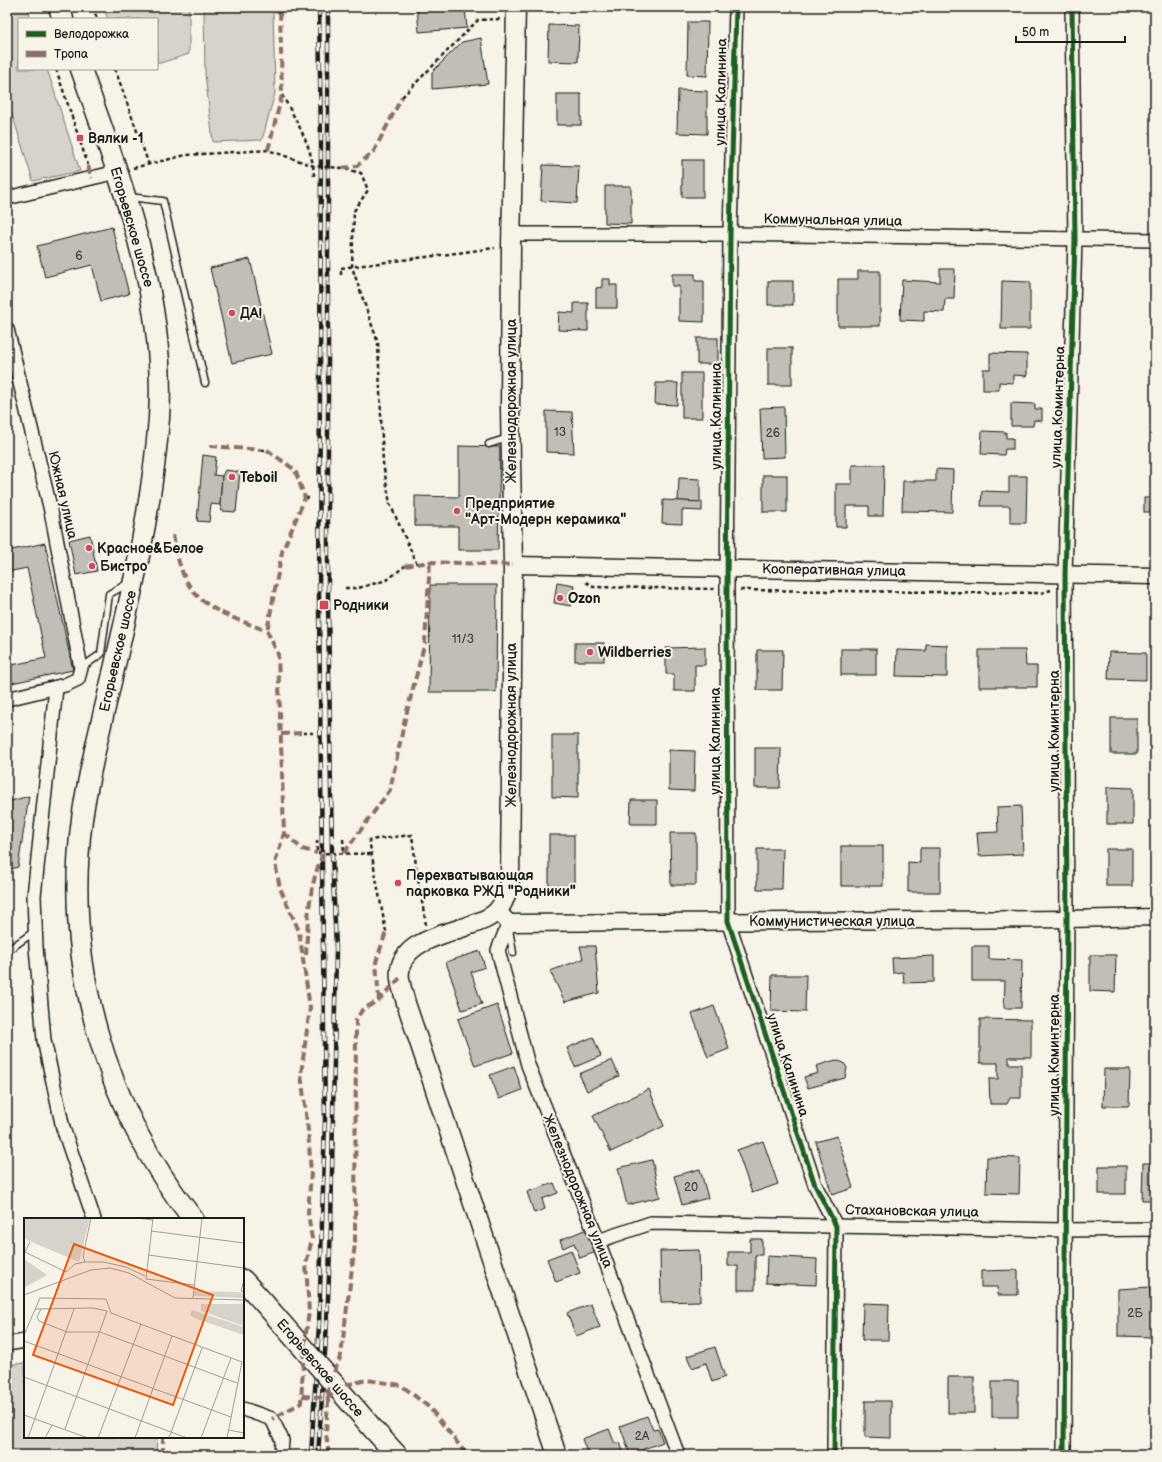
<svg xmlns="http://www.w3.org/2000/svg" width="1162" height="1462" font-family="'Balsamiq Sans',sans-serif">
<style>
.green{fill:#d7d3cb;stroke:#7a7874}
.building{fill:#c0beb5;stroke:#1c1c1c}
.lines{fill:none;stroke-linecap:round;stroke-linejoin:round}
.service-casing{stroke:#1c1c1c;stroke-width:9}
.minor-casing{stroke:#1c1c1c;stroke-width:16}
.tertiary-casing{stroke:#1c1c1c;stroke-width:19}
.secondary-casing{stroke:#1c1c1c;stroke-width:21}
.primary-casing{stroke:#1c1c1c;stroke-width:23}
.path{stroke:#1c1c1c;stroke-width:2.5;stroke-dasharray:4 3;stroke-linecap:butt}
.service{stroke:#f7f3e8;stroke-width:6}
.minor{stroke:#f7f3e8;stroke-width:13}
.tertiary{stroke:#f7f3e8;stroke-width:16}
.secondary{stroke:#f7f3e8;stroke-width:18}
.primary{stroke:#f7f3e8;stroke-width:20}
.rail-casing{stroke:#1c1c1c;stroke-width:4.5}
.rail{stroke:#f7f3e8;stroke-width:3;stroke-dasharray:9;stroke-linecap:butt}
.primary-bridge-casing{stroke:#1c1c1c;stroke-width:23;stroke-linecap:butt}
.primary-bridge{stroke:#f7f3e8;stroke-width:20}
.quiet{stroke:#8d6e63;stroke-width:4;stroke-dasharray:8 4;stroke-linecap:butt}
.cycleway-casing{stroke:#f7f3e8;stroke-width:8}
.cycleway{stroke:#1b5e20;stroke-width:5}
.poi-dot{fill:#d1495b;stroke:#f7f3e8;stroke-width:1.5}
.labels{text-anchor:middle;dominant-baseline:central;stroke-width:4;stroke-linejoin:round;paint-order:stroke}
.number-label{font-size:12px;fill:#454442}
.street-label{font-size:14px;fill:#1c1c1c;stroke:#f7f3e8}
.poi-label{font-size:14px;font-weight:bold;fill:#1c1c1c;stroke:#f7f3e8;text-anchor:start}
.inset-road{fill:none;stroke:#9f9d96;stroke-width:1}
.view{fill:#e8590c;fill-opacity:0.15;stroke:#e8590c;stroke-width:2}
.inset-edge{fill:none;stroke:#1c1c1c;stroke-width:2}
</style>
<rect width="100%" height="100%" fill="#f7f3e8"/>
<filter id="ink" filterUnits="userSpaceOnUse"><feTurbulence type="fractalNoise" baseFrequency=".025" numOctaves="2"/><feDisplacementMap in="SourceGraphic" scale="8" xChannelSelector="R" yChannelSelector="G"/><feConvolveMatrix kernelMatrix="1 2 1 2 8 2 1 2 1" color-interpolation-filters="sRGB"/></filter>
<g filter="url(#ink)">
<!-- green -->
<g class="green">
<polygon points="7,7 27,7 31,19 19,19 19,69 47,69 80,171 33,181 7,98"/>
<polygon points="103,7 189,7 189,54 157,64 157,19 108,19"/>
<polygon points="204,7 273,7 275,93 262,140 213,142 205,74"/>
<polygon points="25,1363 25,1437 157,1437 156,1455 7,1455 7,1365"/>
</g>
<!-- building -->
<g class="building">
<polygon points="417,7 465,7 467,28 419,32"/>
<polygon points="688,22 708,22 707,76 687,75"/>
<polygon points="549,25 579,26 578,62 548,61"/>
<polygon points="481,38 488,84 432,89 432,72 462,42"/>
<polygon points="678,90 707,91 707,134 677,133"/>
<rect x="557" y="94" width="24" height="31"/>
<rect x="682" y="160" width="21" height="37"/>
<polygon points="543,165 579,166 577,203 541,201"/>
<polygon points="605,186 631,186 631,224 605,223"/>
<polygon points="112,227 129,294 101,301 92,265 45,277 37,246"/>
<polygon points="250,259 272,354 232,363 210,268"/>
<polygon points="940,269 955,269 954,299 945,299 944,312 924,311 924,321 900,320 902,280 940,282"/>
<polygon points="858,271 880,271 880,326 838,326 838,279 858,279"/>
<polygon points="672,274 695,274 695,281 704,281 704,322 679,321 679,286 672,286"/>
<polygon points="602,279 610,279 610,285 617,285 617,308 596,308 596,288 602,287"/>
<rect x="768" y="281" width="25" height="24"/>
<polygon points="1002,281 1030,282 1030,329 1001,329"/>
<polygon points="574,303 588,303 588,331 558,330 559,312 574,313"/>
<rect x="697" y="338" width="21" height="26"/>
<rect x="768" y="348" width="24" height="37"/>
<polygon points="990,353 1027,354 1027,376 1013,375 1013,383 999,382 999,390 983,390 983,369 990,369"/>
<rect x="682" y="373" width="20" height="45"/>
<polygon points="656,383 678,383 677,405 655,404"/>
<polygon points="1011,403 1035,404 1035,409 1042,409 1042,421 1034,420 1033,426 1011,426"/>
<polygon points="784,407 785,457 762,458 760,408"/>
<polygon points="546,411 572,412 574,453 546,452"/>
<polygon points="982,431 1006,432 1006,438 1013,438 1013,449 1005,449 1004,455 981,454"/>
<polygon points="459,446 500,447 498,550 458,550 458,526 415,526 415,496 459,497"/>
<polygon points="203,455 216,457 214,475 222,476 220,505 211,504 209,522 197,521"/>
<polygon points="852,465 884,465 883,516 869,516 869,506 846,506 846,527 836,527 836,484 852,484"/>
<polygon points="936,469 953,470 952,512 902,511 903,481 936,481"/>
<polygon points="225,470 240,472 236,512 222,511 220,505 222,476"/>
<rect x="763" y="475" width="24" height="37"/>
<polygon points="1009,476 1027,476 1026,523 1010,523 1010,506 981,506 982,491 1009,492"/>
<polygon points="679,478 700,479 700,502 678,501"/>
<rect x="1144" y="498" width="11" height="14"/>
<polygon points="663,500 702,502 702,511 682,510 682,524 662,523"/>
<polygon points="90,535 97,571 76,575 69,540"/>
<polygon points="45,543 73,670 7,684 7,666 46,658 27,568 7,572 7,551"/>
<polygon points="557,582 574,585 571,606 554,603"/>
<polygon points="430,585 497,585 496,692 429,692"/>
<rect x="575" y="643" width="29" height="18"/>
<polygon points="926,644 947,645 947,677 896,676 897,650 926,651"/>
<polygon points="705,647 705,665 695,665 695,691 674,691 674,674 666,674 666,648"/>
<rect x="841" y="649" width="35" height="26"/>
<polygon points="757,650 783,650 782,690 757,690"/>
<polygon points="979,650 1025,650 1026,666 1037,666 1037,687 979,687"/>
<polygon points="1109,652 1146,653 1146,680 1108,679"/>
<rect x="1111" y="718" width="26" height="36"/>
<polygon points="552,735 578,735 578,798 552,797"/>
<polygon points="755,748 781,748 780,788 755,788"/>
<polygon points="669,750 695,751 694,791 669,790"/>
<polygon points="1107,787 1133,788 1133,824 1107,824"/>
<polygon points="29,796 18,867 7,870 7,802"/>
<polygon points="631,800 657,800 657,824 630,824"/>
<polygon points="1021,806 1023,854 979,856 977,833 998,832 997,807"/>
<polygon points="670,833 696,833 696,885 671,885"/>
<rect x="549" y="835" width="25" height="52"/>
<rect x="841" y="846" width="42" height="40"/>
<polygon points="920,848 940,848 940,892 908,892 908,862 920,863"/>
<polygon points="757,849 783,849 782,889 757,889"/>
<rect x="1106" y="849" width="26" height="37"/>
<polygon points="580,946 595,946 599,993 565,1002 550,971 583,959"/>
<polygon points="972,946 989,946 989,959 1022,960 1021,1008 1004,1008 1005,981 972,981"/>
<polygon points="480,951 485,967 471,972 482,1004 462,1010 446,962"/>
<polygon points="1090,955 1116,955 1115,992 1090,991"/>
<polygon points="934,956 934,982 904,983 903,972 893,973 892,958"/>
<polygon points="772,975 806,975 805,1012 771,1011"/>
<polygon points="497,1005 513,1053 475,1066 458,1019"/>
<polygon points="714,1006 729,1049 708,1057 692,1014"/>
<polygon points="980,1019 1031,1020 1031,1057 1009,1057 1009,1064 1021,1064 1021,1098 1010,1098 1007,1104 990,1104 989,1079 998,1079 998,1063 980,1063"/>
<polygon points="593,1037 601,1056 575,1067 567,1048"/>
<polygon points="612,1060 619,1076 587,1091 579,1074"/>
<polygon points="836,1060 844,1063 847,1068 845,1078 808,1088 804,1077 818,1073 816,1066"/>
<polygon points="514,1066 522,1090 499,1099 490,1075"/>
<polygon points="1104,1069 1130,1069 1129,1106 1103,1106"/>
<polygon points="649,1089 664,1126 611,1152 593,1116"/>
<polygon points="837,1136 853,1188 832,1195 816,1142"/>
<polygon points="763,1141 778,1184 752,1193 737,1150"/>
<polygon points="987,1157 1020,1158 1019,1194 986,1193"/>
<polygon points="652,1160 660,1197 627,1205 618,1168"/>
<polygon points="1143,1163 1155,1163 1155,1200 1142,1200"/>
<rect x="1099" y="1166" width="27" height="28"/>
<polygon points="700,1169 708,1198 682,1205 674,1176"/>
<polygon points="554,1183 558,1193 542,1199 545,1209 534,1213 527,1192"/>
<polygon points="587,1229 596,1252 580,1258 574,1243 563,1248 560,1240"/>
<polygon points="750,1239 762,1239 762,1255 755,1255 755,1290 738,1290 738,1266 728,1266 728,1252 750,1252"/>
<polygon points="571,1250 580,1273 556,1282 547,1259"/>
<polygon points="699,1250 700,1301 661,1302 660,1251"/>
<polygon points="767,1256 817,1259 816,1285 766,1283"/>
<polygon points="1018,1270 1018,1295 998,1295 997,1287 981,1287 981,1271"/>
<polygon points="1150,1287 1152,1337 1118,1336 1118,1289"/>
<polygon points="863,1303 889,1304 888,1340 862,1340"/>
<polygon points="591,1304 600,1327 576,1336 567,1313"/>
<polygon points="715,1347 725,1377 712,1382 706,1363 692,1368 687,1356"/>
<rect x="948" y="1377" width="26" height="36"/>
<rect x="992" y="1381" width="26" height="36"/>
<polygon points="865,1401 891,1401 891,1438 865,1437"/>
<polygon points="647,1416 653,1430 658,1429 663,1442 630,1454 620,1426"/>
<polygon points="609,1429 615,1444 620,1442 624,1455 588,1455 582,1439"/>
</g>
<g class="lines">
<defs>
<g id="service">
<polyline points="129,197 163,201 205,383"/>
<polyline points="489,444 508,438"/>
<polyline points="81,668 101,654 109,594 129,583"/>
<polyline points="509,929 513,953"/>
<polyline points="7,951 35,931"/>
</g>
<g id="minor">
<polyline points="736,7 730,234 727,589 728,921 815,1185 836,1226 834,1455"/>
<polyline points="7,198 117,172"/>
<polyline points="511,234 730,234 1155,240"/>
<polyline points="7,329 51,511 81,668 78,679 65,685 7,699"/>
<polyline points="56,688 34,896 36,947 44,1040 63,1128 94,1219"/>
<polyline points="509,923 498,950 528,1065 598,1241 678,1455"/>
<polyline points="598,1241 651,1223 1064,1230 1155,1229"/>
<polyline points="7,1344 25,1341"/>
<polyline points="243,1409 272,1419 282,1440 281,1455"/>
<polyline points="1064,1455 1067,919 1065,574 1075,240 1072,7"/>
</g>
<g id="tertiary">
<polyline points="513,565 1155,576"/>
<polyline points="497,911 509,923 1067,919 1155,917"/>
</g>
<path id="secondary" d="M516 7 511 246 510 408 513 565 510 880C507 891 505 903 497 911 491 918 479 922 470 925 445 935 395 942 400 979 401 987 404 995 406 1003L557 1455"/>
<g id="primary">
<polyline points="59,7 63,19"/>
<path d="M81 69C121 182 167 296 159 418 152 512 129 604 108 695 98 736 88 777 82 819 63 962 104 1106 193 1219"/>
<polyline points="243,1280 264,1303"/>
<polyline points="374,1430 397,1455"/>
</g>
</defs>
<!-- service casing -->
<use href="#service" class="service-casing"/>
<!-- minor casing -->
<use href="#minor" class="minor-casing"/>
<!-- tertiary casing -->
<use href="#tertiary" class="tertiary-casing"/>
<!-- secondary casing -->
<use href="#secondary" class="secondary-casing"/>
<!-- primary casing -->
<use href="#primary" class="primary-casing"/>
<!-- path -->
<g class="path">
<polyline points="93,7 97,19"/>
<polyline points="56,69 88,165"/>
<polyline points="115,69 149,165"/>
<path d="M282 95C296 120 314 149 314 178"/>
<polyline points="402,97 478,20 501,19"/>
<polyline points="133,168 186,155 268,150 314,166 342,168 361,173 368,190 354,211 352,267 378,343 383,463 390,504 417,564"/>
<polyline points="341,275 341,268 495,248"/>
<polyline points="261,450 267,450"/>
<polyline points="305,498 311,498"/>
<polyline points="586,582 593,587 715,589"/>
<polyline points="345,588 358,588 387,580 405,566"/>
<polyline points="740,590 1041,593 1051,590"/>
<polyline points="303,733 313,733"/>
<polyline points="343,839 344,853"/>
<polyline points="317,840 317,853 372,854"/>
<polyline points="386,932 369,840 412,835 417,873 426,925"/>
</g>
<!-- service -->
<use href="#service" class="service"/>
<!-- minor -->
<use href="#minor" class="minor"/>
<!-- tertiary -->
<use href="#tertiary" class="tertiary"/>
<!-- secondary -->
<use href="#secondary" class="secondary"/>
<!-- primary -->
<use href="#primary" class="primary"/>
<defs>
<g id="rail">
<polyline points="311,1455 319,1325 325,1120 319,606 321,143 319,7"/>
<polyline points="318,1455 327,1323 331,1227 336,949 332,853 328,605 328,7"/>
</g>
</defs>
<!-- rail casing -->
<use href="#rail" class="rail-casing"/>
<!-- rail -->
<use href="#rail" class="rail"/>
<defs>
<polyline id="primary-bridge" points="264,1303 374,1430"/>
</defs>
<!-- primary-bridge casing -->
<use href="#primary-bridge" class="primary-bridge-casing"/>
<!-- primary-bridge -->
<use href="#primary-bridge" class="primary-bridge"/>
<!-- quiet -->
<g class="quiet">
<polyline points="268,150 282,95 280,7"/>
<polyline points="88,166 92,178"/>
<polyline points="342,168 357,166 374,151 402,97"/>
<polyline points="210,446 261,450"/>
<polyline points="267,450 295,470 305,498 282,552 267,631"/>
<path d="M173 535C176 550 179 568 187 582 203 611 238 619 267 631L278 654 284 833 275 863 280 888 299 931 310 1008 301 1074 308 1130 311 1173 308 1213 312 1239 306 1264 309 1312 304 1347 301 1403 272 1419"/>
<polyline points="405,566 430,562 513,565"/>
<polyline points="281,734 303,733"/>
<polyline points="284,833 302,849 317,853"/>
<polyline points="344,853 390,790 405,719 425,642 430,562"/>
<path d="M306 955C308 919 308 888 323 854"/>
<polyline points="379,1000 376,962 386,932"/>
<polyline points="302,1396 328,1398 341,1386 367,1380 401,1385 430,1408 467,1455"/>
<polyline points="163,1455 163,1437"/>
<polyline points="329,1455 326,1434 329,1385 341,1355 355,1244 356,1020 362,1010 379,1000 400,978"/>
</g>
<defs>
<g id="cycleway">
<polyline points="736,7 730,234 727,589 728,921 815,1185 836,1226 834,1455"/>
<polyline points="1064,1455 1067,919 1065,574 1075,240 1072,7"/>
</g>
</defs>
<!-- cycleway casing -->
<use href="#cycleway" class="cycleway-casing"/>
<!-- cycleway -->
<use href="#cycleway" class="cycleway"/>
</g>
</g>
<!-- markers -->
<g class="poi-dot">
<rect x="76" y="134" width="8" height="8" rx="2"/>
<circle cx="232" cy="313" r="4"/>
<circle cx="232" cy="477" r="4"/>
<circle cx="457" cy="511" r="4"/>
<circle cx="89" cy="548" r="4"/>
<circle cx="92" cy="566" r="4"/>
<circle cx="560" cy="598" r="4"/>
<rect x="319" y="600" width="10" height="10" rx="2"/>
<circle cx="590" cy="652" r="4"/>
<circle cx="398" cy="883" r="4"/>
</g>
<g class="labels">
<!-- number labels -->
<g class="number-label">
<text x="79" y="256">6</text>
<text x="560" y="432">13</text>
<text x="773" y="433">26</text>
<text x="463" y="639">11/3</text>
<text x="691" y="1187">20</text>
<text x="1135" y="1313">2Б</text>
<text x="642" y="1436">2А</text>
</g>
<!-- street labels -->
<g class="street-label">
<text transform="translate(721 92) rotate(-89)">улица Калинина</text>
<text transform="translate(833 220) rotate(1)">Коммунальная улица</text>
<text transform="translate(132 227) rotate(74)">Егорьевское шоссе</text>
<text transform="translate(511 401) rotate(-90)">Железнодорожная улица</text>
<text transform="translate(1058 407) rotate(-88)">улица Коминтерна</text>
<text transform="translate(716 416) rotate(-90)">улица Калинина</text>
<text transform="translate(63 495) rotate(77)">Южная улица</text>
<text transform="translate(834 570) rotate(1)">Кооперативная улица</text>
<text transform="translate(118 651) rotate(-77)">Егорьевское шоссе</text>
<text transform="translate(511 725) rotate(-90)">Железнодорожная улица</text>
<text transform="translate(1054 731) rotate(-90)">улица Коминтерна</text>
<text transform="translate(715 741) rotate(-90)">улица Калинина</text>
<text x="832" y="921">Коммунистическая улица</text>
<text transform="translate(1054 1055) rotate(-90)">улица Коминтерна</text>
<text transform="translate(788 1065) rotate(72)">улица Калинина</text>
<text transform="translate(578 1191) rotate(68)">Железнодорожная улица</text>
<text transform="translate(912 1211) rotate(1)">Стахановская улица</text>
<text transform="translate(320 1368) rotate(49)">Егорьевское шоссе</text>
</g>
<!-- poi labels -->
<g class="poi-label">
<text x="88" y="138">Вялки -1</text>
<text x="240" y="313">ДА!</text>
<text x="240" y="477">Teboil</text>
<text x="465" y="503">Предприятие<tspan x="465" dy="16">"Арт-Модерн керамика"</tspan></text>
<text x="97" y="548">Красное&amp;Белое</text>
<text x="100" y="566">Бистро</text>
<text x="568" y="598">Ozon</text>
<text x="333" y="605">Родники</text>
<text x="598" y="652">Wildberries</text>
<text x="406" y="875">Перехватывающая<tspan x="406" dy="16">парковка РЖД "Родники"</tspan></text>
</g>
</g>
<!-- overview -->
<g transform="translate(24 1218)">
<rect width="220" height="220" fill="#f7f3e8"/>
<path d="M0 0 2 2V0H66L55 44 3 22 0 18ZM0 41 23 57 0 70ZM170 73 215 74 220 76V80L170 78ZM177 86H220V108L177 93ZM168 92 220 109V117L170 100 166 97Z" fill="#d7d3cb"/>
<path class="inset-road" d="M113 0 129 2M129 0 122 61 170 67M127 13 220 25M6 24 1 34 42 54 51 46 61 44H79L102 49 121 58M124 37 220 50M61 44 59 38 67 0M220 62 217 73 220 74M0 77 67 52 86 50 105 55 151 80 220 82M169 80 178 0M11 91 69 90 83 93M17 91 13 99 15 103 43 114H76L213 165M0 117 16 80 82 81 87 95 218 144 203 220M0 123 207 199M0 159 163 220M0 197 64 220M41 211 83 93M205 212 220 215M4 220 50 91M21 220 28 207M74 220 117 106M111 220 148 118M145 220 178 130M177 220 207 140"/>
<path class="view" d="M50 26 189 77 149 187 9 137Z"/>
<rect width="220" height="220" class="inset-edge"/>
</g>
<!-- margin -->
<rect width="1162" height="1462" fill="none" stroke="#f7f3e8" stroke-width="24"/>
<rect x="12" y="12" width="1138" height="1438" fill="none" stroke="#1c1c1c" stroke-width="1.5" filter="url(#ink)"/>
<!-- legend -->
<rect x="18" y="18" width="140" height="52" fill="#f7f3e8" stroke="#9f9d96"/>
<rect x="26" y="31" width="20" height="6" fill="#1b5e20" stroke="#9f9d96"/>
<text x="54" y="38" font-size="12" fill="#1c1c1c">Велодорожка</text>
<rect x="26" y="51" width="20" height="6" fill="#8d6e63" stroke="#9f9d96"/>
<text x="54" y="58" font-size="12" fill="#1c1c1c">Тропа</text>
<!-- scale -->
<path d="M1016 36v6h109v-6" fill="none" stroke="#1c1c1c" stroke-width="2"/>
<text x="1022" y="36" font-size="12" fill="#1c1c1c" stroke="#f7f3e8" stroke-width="3" paint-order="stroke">50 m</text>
</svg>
